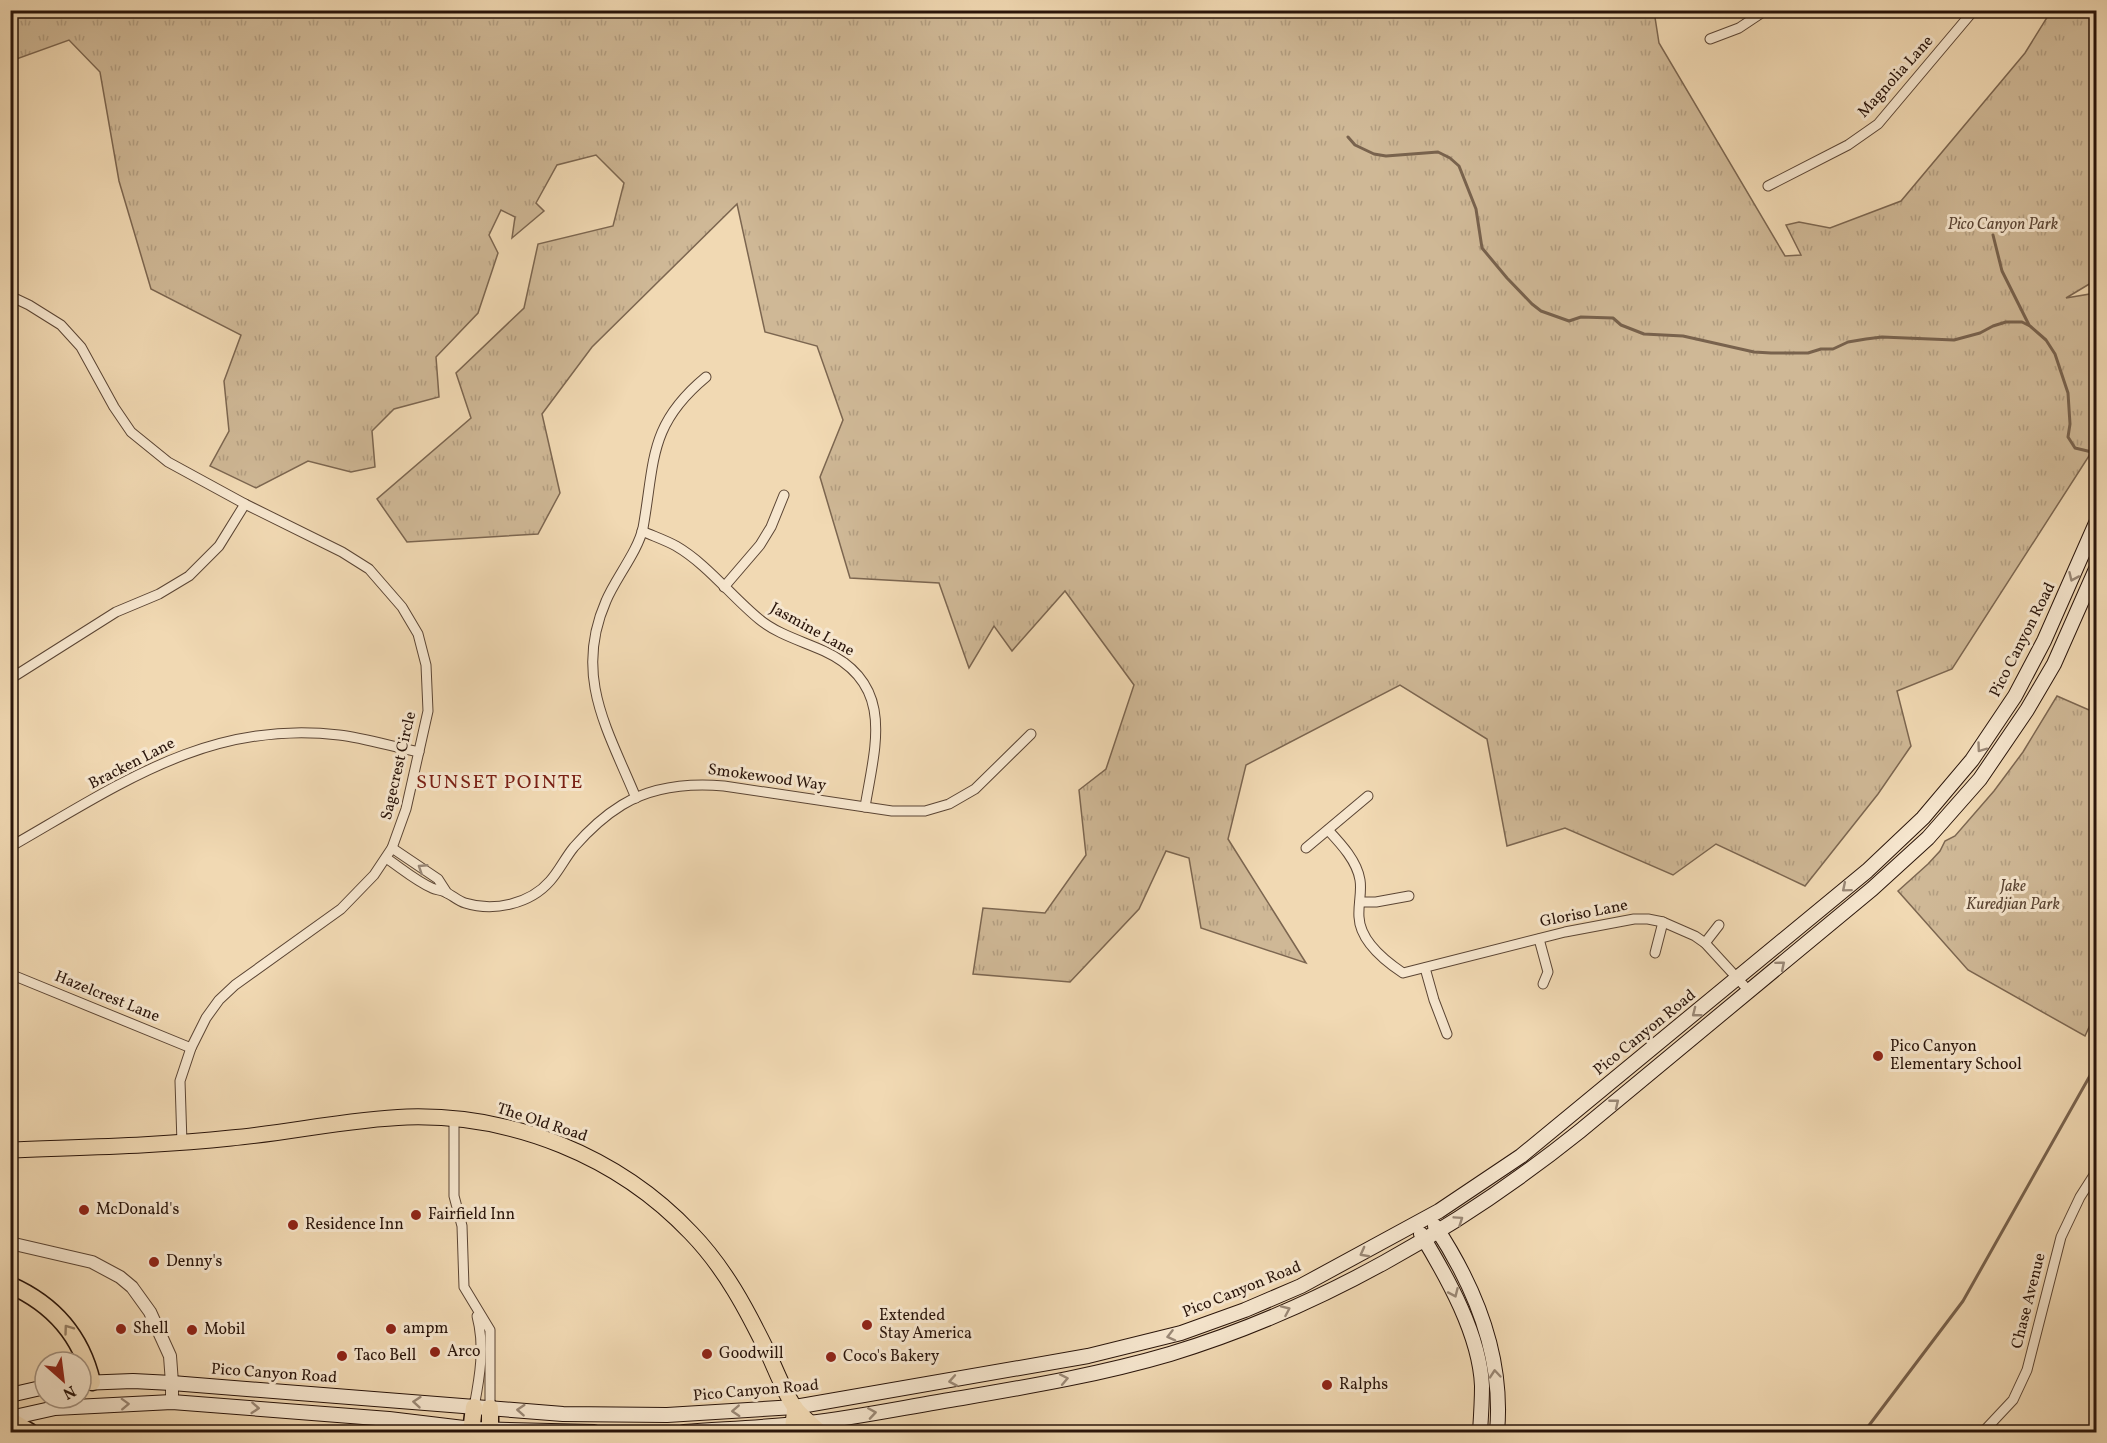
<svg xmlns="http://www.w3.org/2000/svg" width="2107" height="1443" font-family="Vollkorn,serif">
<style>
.grass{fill:url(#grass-tufts);stroke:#7c6650;stroke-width:1.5}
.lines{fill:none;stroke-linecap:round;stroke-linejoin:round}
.stream{stroke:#78624d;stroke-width:3}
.minor-casing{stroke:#5b4534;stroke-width:11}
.tertiary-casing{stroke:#5b4534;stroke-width:14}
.secondary-casing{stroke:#29140a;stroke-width:16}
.primary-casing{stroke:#29140a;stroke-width:17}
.motorway-casing{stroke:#29140a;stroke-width:19}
.minor{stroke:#f6e6ce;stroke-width:9}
.tertiary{stroke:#f6e6ce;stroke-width:12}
.secondary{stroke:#f6e6ce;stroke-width:14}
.primary{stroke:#f1d9b3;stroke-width:15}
.motorway{stroke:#f1d9b3;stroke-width:16}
.oneway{stroke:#9a8876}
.oneway2{stroke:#978067}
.poi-dot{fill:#8f2418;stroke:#f6e6ce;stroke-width:2}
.labels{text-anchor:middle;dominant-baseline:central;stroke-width:6;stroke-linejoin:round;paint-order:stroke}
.street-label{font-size:16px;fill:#29140a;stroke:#f6e6ce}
.park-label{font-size:16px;font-style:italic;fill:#5b4534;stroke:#f6e6ce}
.poi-label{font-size:16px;fill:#29140a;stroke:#f6e6ce;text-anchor:start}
.quarter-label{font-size:20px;letter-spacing:1.5px;fill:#7a1f14;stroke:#f6e6ce}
</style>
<defs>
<pattern id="grass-tufts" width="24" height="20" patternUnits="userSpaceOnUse" patternTransform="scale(1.5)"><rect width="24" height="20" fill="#cfb896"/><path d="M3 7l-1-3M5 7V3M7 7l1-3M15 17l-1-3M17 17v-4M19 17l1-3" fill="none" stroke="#b29d80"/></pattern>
</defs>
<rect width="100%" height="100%" fill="#f1d9b3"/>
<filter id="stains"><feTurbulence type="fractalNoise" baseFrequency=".00333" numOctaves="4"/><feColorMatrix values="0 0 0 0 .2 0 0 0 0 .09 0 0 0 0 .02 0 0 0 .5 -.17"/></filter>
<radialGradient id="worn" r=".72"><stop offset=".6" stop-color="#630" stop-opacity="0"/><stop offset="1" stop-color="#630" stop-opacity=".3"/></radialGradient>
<!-- grass -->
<g class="grass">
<polygon points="10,11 1654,11 1659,43 1785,256 1801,255 1786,225 1799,222 1830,228 1901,201 2025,53 2051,11 2096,11 2096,280 2066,298 2096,293 2096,445 1952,669 1897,691 1911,746 1878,794 1805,886 1716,844 1673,875 1565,828 1507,846 1487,739 1400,685 1246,765 1228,839 1306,963 1201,928 1189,858 1166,851 1139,909 1070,982 973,974 983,908 1045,913 1086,855 1079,790 1106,769 1134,685 1065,591 1012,651 994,626 969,668 939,583 850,578 820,477 843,420 817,346 765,332 737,204 592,347 542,414 560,493 538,534 407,542 377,499 471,418 456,373 524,308 538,244 613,226 624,183 596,155 557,165 536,203 544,211 512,238 515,217 501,210 489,235 498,253 478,313 436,357 439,397 394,409 372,431 375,467 351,472 308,461 256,488 210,466 229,431 224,381 241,335 151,289 119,181 100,72 69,40 11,61"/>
<polygon points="2057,696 2096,713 2096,1012 2085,1036 1968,970 1898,891 1928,864 1940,851 1945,841 1955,836 1994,791 2023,752"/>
</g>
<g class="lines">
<!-- stream -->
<g class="stream">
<polyline points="1348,137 1355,145 1374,154 1386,156 1438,152 1450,158 1459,166 1476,209 1482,248 1507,278 1532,304 1541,311 1569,321 1581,317 1613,318 1621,325 1644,334 1683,336 1754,352 1771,353 1808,353 1821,349 1833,349 1848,342 1866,339 1882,337 1954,340 1980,333 1993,326 2006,322 2022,322 2030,326 2046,340 2055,354 2068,393 2070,424 2068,437 2075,448 2096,453"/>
<polyline points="1993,235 2002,271 2029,325"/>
<polyline points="1864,1432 1963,1301 2096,1065"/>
</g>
<defs>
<g id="minor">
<polyline points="1710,39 1739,28 1766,10"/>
<polyline points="10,183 12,205 10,219"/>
<polyline points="1768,186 1848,145 1878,124 1974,10"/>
<polyline points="10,296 29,305 61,325 81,347 114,407 131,432 168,462 245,504 342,552 369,569 402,607 418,634 426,665 428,711 406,809 392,848 374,875 341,909 235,985 219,1000 206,1018 191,1048 180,1081 182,1143"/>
<path d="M642 531C653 536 665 540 676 546 707 564 731 596 759 619 777 634 802 641 824 651 896 684 875 746 865 807"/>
<polyline points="724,587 760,545 771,527 784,495"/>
<polyline points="10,679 116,612 159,594 189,576 219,546 245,504"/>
<path d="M636 798C608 730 573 676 606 601 615 579 638 551 643 528 655 461 648 425 706 377"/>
<path d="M1328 830C1341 844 1357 861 1360 880 1362 892 1358 905 1359 917 1360 941 1385 961 1403 973L1565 932 1634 919H1648L1663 922 1695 936 1705 943 1749 991"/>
<path d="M10 847C117 786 209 719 339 735 365 738 393 747 419 752"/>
<polyline points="392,848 438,879 447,893"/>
<polyline points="1306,848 1368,796"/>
<path d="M386 858C401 868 416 881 432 888 436 890 441 890 445 892 452 895 458 901 465 903 494 912 530 904 550 881 559 871 565 858 574 847 588 831 604 816 622 805 653 786 689 783 724 786L892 811H925L949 804 975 789 1031 734"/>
<polyline points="1360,902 1376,902 1409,896"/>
<polyline points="1539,939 1548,972 1543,984"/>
<polyline points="1705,943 1719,925"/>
<polyline points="1655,953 1663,922"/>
<polyline points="1425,968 1434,1000 1447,1034"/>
<polyline points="10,974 191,1048"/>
<polyline points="454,1119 454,1196 462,1226 464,1287 490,1330 490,1408"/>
<path d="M474 1407C480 1376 485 1346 477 1316"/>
<polyline points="1983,1432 2013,1400 2027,1370 2061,1237 2080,1197 2096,1172"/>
</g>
<polyline id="tertiary" points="10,1243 92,1262 120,1277 132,1287 150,1312 170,1356 172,1383 172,1402"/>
<g id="secondary">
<path d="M1435 1226C1476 1288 1504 1357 1497 1432"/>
<path d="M1421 1234C1447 1277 1480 1335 1482 1386 1482 1402 1481 1417 1480 1432"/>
<polyline points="81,1383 133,1381 172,1383 563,1414 667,1415 795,1407 1088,1356 1181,1333 1245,1310 1301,1286 1439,1211 1521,1156 1867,871 1923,818 1972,760 2015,696 2044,641 2096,523"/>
<polyline points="10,1395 45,1387"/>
<polyline points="10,1418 55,1408 172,1402 389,1419 472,1429 594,1432"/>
<path d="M684 1432C726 1429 768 1427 809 1423 860 1417 911 1406 962 1398 1032 1386 1102 1374 1170 1354 1318 1309 1459 1228 1580 1131L1872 889 1928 838 1980 779 2027 710 2054 664 2096 569"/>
</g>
<g id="primary">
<path d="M10 1150C84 1147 157 1146 231 1138 289 1133 348 1119 407 1117 513 1114 618 1156 691 1233 725 1268 747 1310 768 1353 776 1370 785 1395 796 1409 803 1417 812 1425 820 1432"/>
<polyline points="795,1407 793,1424 797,1432"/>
</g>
<g id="motorway">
<path d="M10 1285C53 1304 81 1335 92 1382"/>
<polyline points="10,1420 30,1432"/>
<polyline points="471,1432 474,1407"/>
<polyline points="490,1432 490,1408"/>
</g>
</defs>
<!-- minor casing -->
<use href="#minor" class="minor-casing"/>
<!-- tertiary casing -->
<use href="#tertiary" class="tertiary-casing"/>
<!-- secondary casing -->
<use href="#secondary" class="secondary-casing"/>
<!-- primary casing -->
<use href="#primary" class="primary-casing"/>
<!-- motorway casing -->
<use href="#motorway" class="motorway-casing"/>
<!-- minor -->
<use href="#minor" class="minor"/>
<!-- tertiary -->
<use href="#tertiary" class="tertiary"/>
<!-- secondary -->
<use href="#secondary" class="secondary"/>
<!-- primary -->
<use href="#primary" class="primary"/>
<!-- motorway -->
<use href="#motorway" class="motorway"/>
</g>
<!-- one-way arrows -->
<defs><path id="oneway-chevron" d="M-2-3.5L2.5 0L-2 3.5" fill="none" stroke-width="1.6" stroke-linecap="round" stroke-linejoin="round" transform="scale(1.5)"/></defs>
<g class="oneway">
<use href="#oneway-chevron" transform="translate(2073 577) rotate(114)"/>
<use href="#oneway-chevron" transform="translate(1981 748) rotate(126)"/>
<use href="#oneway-chevron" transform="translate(422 868) rotate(-147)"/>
<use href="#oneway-chevron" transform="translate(1846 888) rotate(140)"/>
<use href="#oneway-chevron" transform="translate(1781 965) rotate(-40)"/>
<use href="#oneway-chevron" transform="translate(1696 1013) rotate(142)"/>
<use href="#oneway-chevron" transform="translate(1615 1103) rotate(-39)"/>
<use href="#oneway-chevron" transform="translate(1459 1220) rotate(-34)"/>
<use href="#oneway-chevron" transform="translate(1364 1253) rotate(152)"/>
<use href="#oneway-chevron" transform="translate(1454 1293) rotate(66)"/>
<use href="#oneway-chevron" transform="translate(1286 1310) rotate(-24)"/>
<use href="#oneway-chevron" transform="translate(1171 1336) rotate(166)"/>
<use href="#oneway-chevron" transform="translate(1495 1374) rotate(-95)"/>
<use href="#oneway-chevron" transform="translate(1064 1379) rotate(-11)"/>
<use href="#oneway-chevron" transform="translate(953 1381) rotate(170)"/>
<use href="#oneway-chevron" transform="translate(417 1402) rotate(-175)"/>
<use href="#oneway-chevron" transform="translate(125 1404) rotate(-2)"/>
<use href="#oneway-chevron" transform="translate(255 1408) rotate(4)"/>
<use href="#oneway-chevron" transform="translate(521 1410) rotate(-176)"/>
<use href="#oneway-chevron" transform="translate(736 1411) rotate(177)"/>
<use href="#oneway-chevron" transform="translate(872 1413) rotate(-9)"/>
</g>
<use class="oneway2" href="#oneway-chevron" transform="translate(68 1329) rotate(-126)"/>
<!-- markers -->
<g class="poi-dot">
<circle cx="1878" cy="1056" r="6"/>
<circle cx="84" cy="1210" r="6"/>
<circle cx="416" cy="1215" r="6"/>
<circle cx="293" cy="1225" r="6"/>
<circle cx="154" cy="1262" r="6"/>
<circle cx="867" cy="1325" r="6"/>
<circle cx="121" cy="1329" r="6"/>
<circle cx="391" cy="1329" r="6"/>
<circle cx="192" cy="1330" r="6"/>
<circle cx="435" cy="1352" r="6"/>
<circle cx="707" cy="1354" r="6"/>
<circle cx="342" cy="1356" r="6"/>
<circle cx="831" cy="1357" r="6"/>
<circle cx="1327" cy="1385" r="6"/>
</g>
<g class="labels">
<!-- street labels -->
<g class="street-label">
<text transform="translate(1896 77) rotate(-48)">Magnolia Lane</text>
<text transform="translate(812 630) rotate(29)">Jasmine Lane</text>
<text transform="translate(2023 640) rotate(-63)">Pico Canyon Road</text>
<text transform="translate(132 764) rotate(-27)">Bracken Lane</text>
<text transform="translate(399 766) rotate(-77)">Sagecrest Circle</text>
<text transform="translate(767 778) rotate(8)">Smokewood Way</text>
<text transform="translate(1584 914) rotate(-11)">Gloriso Lane</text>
<text transform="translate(107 997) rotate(22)">Hazelcrest Lane</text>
<text transform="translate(1645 1033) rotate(-39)">Pico Canyon Road</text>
<text transform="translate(542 1123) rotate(18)">The Old Road</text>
<text transform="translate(1242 1290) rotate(-22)">Pico Canyon Road</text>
<text transform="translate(2029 1301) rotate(-76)">Chase Avenue</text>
<text transform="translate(274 1374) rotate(4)">Pico Canyon Road</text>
<text transform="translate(756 1391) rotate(-5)">Pico Canyon Road</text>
</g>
<!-- park labels -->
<g class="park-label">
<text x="2003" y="225">Pico Canyon Park</text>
<text x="2013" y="887">Jake<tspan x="2013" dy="18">Kuredjian Park</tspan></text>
</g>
<!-- poi labels -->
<g class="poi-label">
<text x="1890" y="1047">Pico Canyon<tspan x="1890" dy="18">Elementary School</tspan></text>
<text x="96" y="1210">McDonald's</text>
<text x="428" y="1215">Fairfield Inn</text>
<text x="305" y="1225">Residence Inn</text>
<text x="166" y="1262">Denny's</text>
<text x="879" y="1316">Extended<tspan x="879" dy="18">Stay America</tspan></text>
<text x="133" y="1329">Shell</text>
<text x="403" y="1329">ampm</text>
<text x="204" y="1330">Mobil</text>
<text x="447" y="1352">Arco</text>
<text x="719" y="1354">Goodwill</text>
<text x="354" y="1356">Taco Bell</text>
<text x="843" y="1357">Coco's Bakery</text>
<text x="1339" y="1385">Ralphs</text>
</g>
<!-- quarter labels -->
<g class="quarter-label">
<text x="500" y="783">SUNSET POINTE</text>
</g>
</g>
<!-- margin -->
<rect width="2107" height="1443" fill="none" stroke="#f1d9b3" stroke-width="36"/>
<rect x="12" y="12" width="2083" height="1419" fill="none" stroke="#29140a" stroke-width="3"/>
<rect x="18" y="18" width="2071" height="1407" fill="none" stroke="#29140a" stroke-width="1.5"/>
<!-- north arrow -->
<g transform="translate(63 1380) rotate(152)"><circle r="28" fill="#f6e6ce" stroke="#a49280" stroke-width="1.5"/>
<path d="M0-4.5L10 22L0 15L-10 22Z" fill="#8f2418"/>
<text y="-9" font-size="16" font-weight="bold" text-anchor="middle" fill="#29140a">N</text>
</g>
<rect width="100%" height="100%" filter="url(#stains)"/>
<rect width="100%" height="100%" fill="url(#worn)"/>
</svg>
